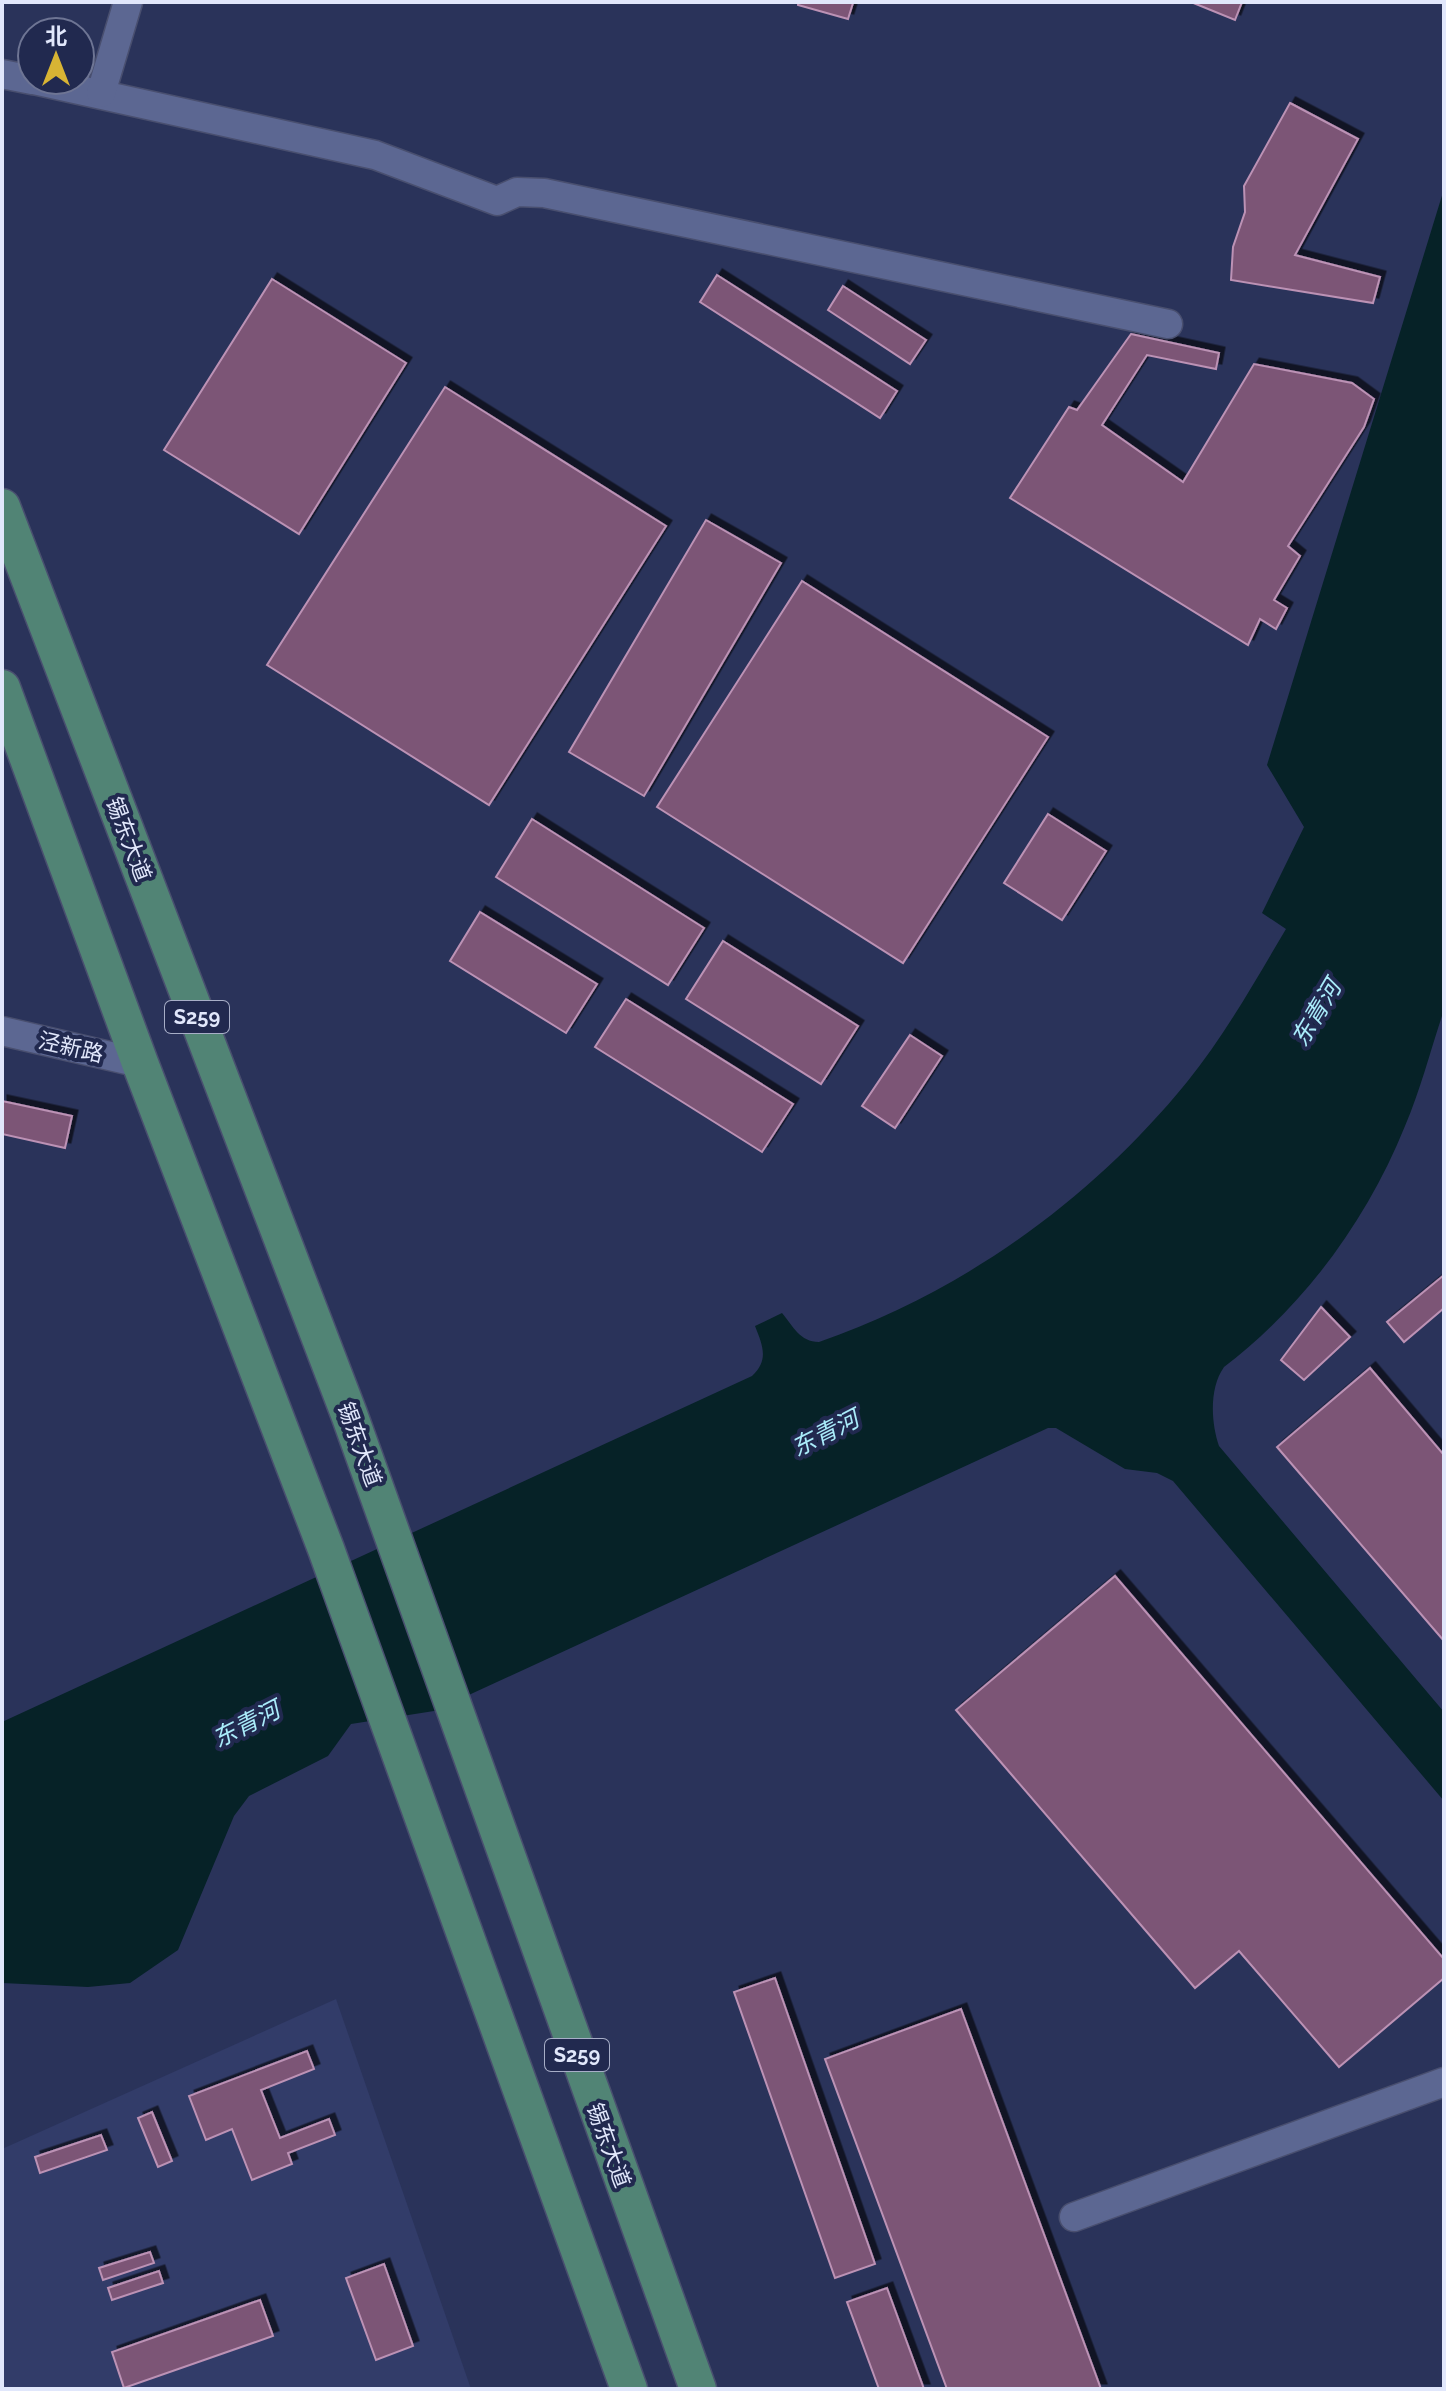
<svg xmlns="http://www.w3.org/2000/svg" width="1446" height="2391" font-family="Raleway,'Noto Sans SC',sans-serif">
<style>
.built{fill:#323c69}
.water{fill:#062227}
.building{fill:#7c5576;stroke:#bc92b5;stroke-width:2;filter:url(#shadow)}
.lines{fill:none;stroke-linecap:round;stroke-linejoin:round}
.minor-casing{stroke:#494f6f;stroke-width:31}
.major-casing{stroke:#494f6f;stroke-width:39}
.minor{stroke:#5c6792;stroke-width:28}
.major{stroke:#518475;stroke-width:36}
.labels{text-anchor:middle;dominant-baseline:central;stroke-width:8;stroke-linejoin:round;paint-order:stroke}
.shield{fill:#21294f;stroke:#a7aec7;stroke-width:2}
.shield-label{font-size:20px;font-weight:bold;fill:#e1e7fb}
.street-label{font-size:22px;fill:#e1e7fb;stroke:#21294f}
.water-label{font-size:24px;font-style:italic;fill:#aaecfa;stroke:#21294f}
</style>
<defs>
<filter id="shadow"><feDropShadow dx="5.5" dy="-5.5" stdDeviation="0" flood-color="#0009"/></filter>
</defs>
<rect width="100%" height="100%" fill="#2a335a"/>
<!-- built -->
<polygon class="built" points="336,1999 471,2389 2,2389 2,2149"/>
<!-- water -->
<path class="water" d="M1444 189V1010C1431 1048 1421 1089 1405 1126 1367 1220 1305 1305 1224 1367 1209 1388 1211 1423 1219 1446L1444 1712V1801L1173 1481 1157 1473 1125 1469 1056 1428H1048L434 1711 351 1724 328 1756 249 1796 234 1816 178 1950 130 1983 88 1987 2 1983V1722L752 1376C769 1360 763 1346 755 1326L782 1313C793 1326 800 1342 819 1342 963 1292 1091 1200 1187 1082 1225 1035 1255 981 1286 929L1262 913 1304 827 1267 765Z"/>
<!-- building -->
<g class="building">
<polygon points="798,2 850,2 853,3 848,19 798,5"/>
<polygon points="1191,2 1242,2 1235,20"/>
<polygon points="1290,103 1358,139 1295,255 1380,277 1373,303 1231,280 1233,247 1245,212 1244,186"/>
<polygon points="717,275 897,391 880,418 700,302"/>
<polygon points="272,279 406,363 299,534 164,450"/>
<polygon points="843,286 926,340 910,364 828,310"/>
<polygon points="1131,334 1219,353 1216,369 1147,355 1102,425 1183,482 1254,364 1352,383 1374,399 1364,427 1288,546 1300,556 1274,600 1287,608 1276,629 1260,619 1248,645 1010,498 1069,407 1077,410"/>
<polygon points="445,387 666,526 489,805 267,665"/>
<polygon points="706,520 781,563 644,796 569,752"/>
<polygon points="802,581 1048,737 903,963 657,807"/>
<polygon points="1048,814 1106,851 1062,920 1004,883"/>
<polygon points="532,819 704,928 668,985 496,877"/>
<polygon points="480,912 597,984 566,1033 450,961"/>
<polygon points="723,941 858,1026 821,1084 686,999"/>
<polygon points="626,999 793,1104 762,1152 595,1047"/>
<polygon points="910,1035 942,1056 895,1128 862,1106"/>
<polygon points="2,1101 72,1116 65,1148 2,1134"/>
<polygon points="1444,1275 1444,1308 1404,1342 1387,1322"/>
<polygon points="1321,1307 1350,1337 1304,1380 1281,1360"/>
<polygon points="1370,1368 1444,1455 1444,1641 1277,1447"/>
<polygon points="1115,1576 1444,1959 1444,1978 1339,2067 1239,1951 1195,1988 956,1710"/>
<polygon points="775,1978 875,2264 835,2278 734,1992"/>
<polygon points="961,2009 1101,2389 947,2389 825,2059"/>
<polygon points="307,2051 314,2069 261,2090 280,2138 329,2119 335,2135 288,2153 292,2164 252,2180 232,2129 206,2140 189,2096"/>
<polygon points="152,2112 172,2161 158,2167 138,2118"/>
<polygon points="101,2135 107,2150 40,2173 35,2157"/>
<polygon points="150,2252 154,2263 103,2280 99,2268"/>
<polygon points="384,2264 413,2346 376,2360 346,2278"/>
<polygon points="159,2271 163,2283 112,2300 108,2288"/>
<polygon points="887,2288 924,2389 879,2389 847,2302"/>
<polygon points="260,2300 273,2336 124,2388 112,2352"/>
</g>
<g class="lines">
<defs>
<g id="minor">
<polyline points="2,74 32,80"/>
<polyline points="34,80 375,155 497,201 517,192 544,193 1168,324"/>
<polyline points="101,93 128,2"/>
<polyline points="2,1031 140,1063"/>
<polyline points="1074,2217 1444,2082"/>
</g>
<g id="major">
<polyline points="2,507 349,1414 698,2389"/>
<polyline points="2,688 140,1063 326,1549 629,2389"/>
</g>
</defs>
<!-- minor casing -->
<use href="#minor" class="minor-casing"/>
<!-- major casing -->
<use href="#major" class="major-casing"/>
<!-- minor -->
<use href="#minor" class="minor"/>
<!-- major -->
<use href="#major" class="major"/>
</g>
<g class="labels">
<!-- shield labels -->
<g class="shield">
<rect x="165" y="1001" width="64" height="32" rx="6"/>
<rect x="545" y="2039" width="64" height="32" rx="6"/>
</g>
<g class="shield-label">
<text x="197" y="1017">S259</text>
<text x="577" y="2055">S259</text>
</g>
<!-- street labels -->
<g class="street-label">
<text transform="translate(129 839) rotate(69)">锡东大道</text>
<text transform="translate(71 1047) rotate(13)">泾新路</text>
<text transform="translate(360 1444) rotate(70)">锡东大道</text>
<text transform="translate(609 2145) rotate(70)">锡东大道</text>
</g>
<!-- water labels -->
<g class="water-label">
<text transform="translate(1316 1013) rotate(-59)">东青河</text>
<text transform="translate(825 1433) rotate(-27)">东青河</text>
<text transform="translate(246 1724) rotate(-27)">东青河</text>
</g>
</g>
<!-- border -->
<rect width="1446" height="2391" fill="none" stroke="#e1e7fb" stroke-width="8"/>
<!-- north arrow -->
<g transform="translate(56 56)"><circle r="38" fill="#21294f" stroke="#6e7594" stroke-width="2"/>
<path d="M0-6L14 30L0 20L-14 30Z" fill="#d8b434"/>
<text y="-12" font-size="22" font-weight="bold" text-anchor="middle" fill="#e1e7fb">北</text>
</g>
</svg>
